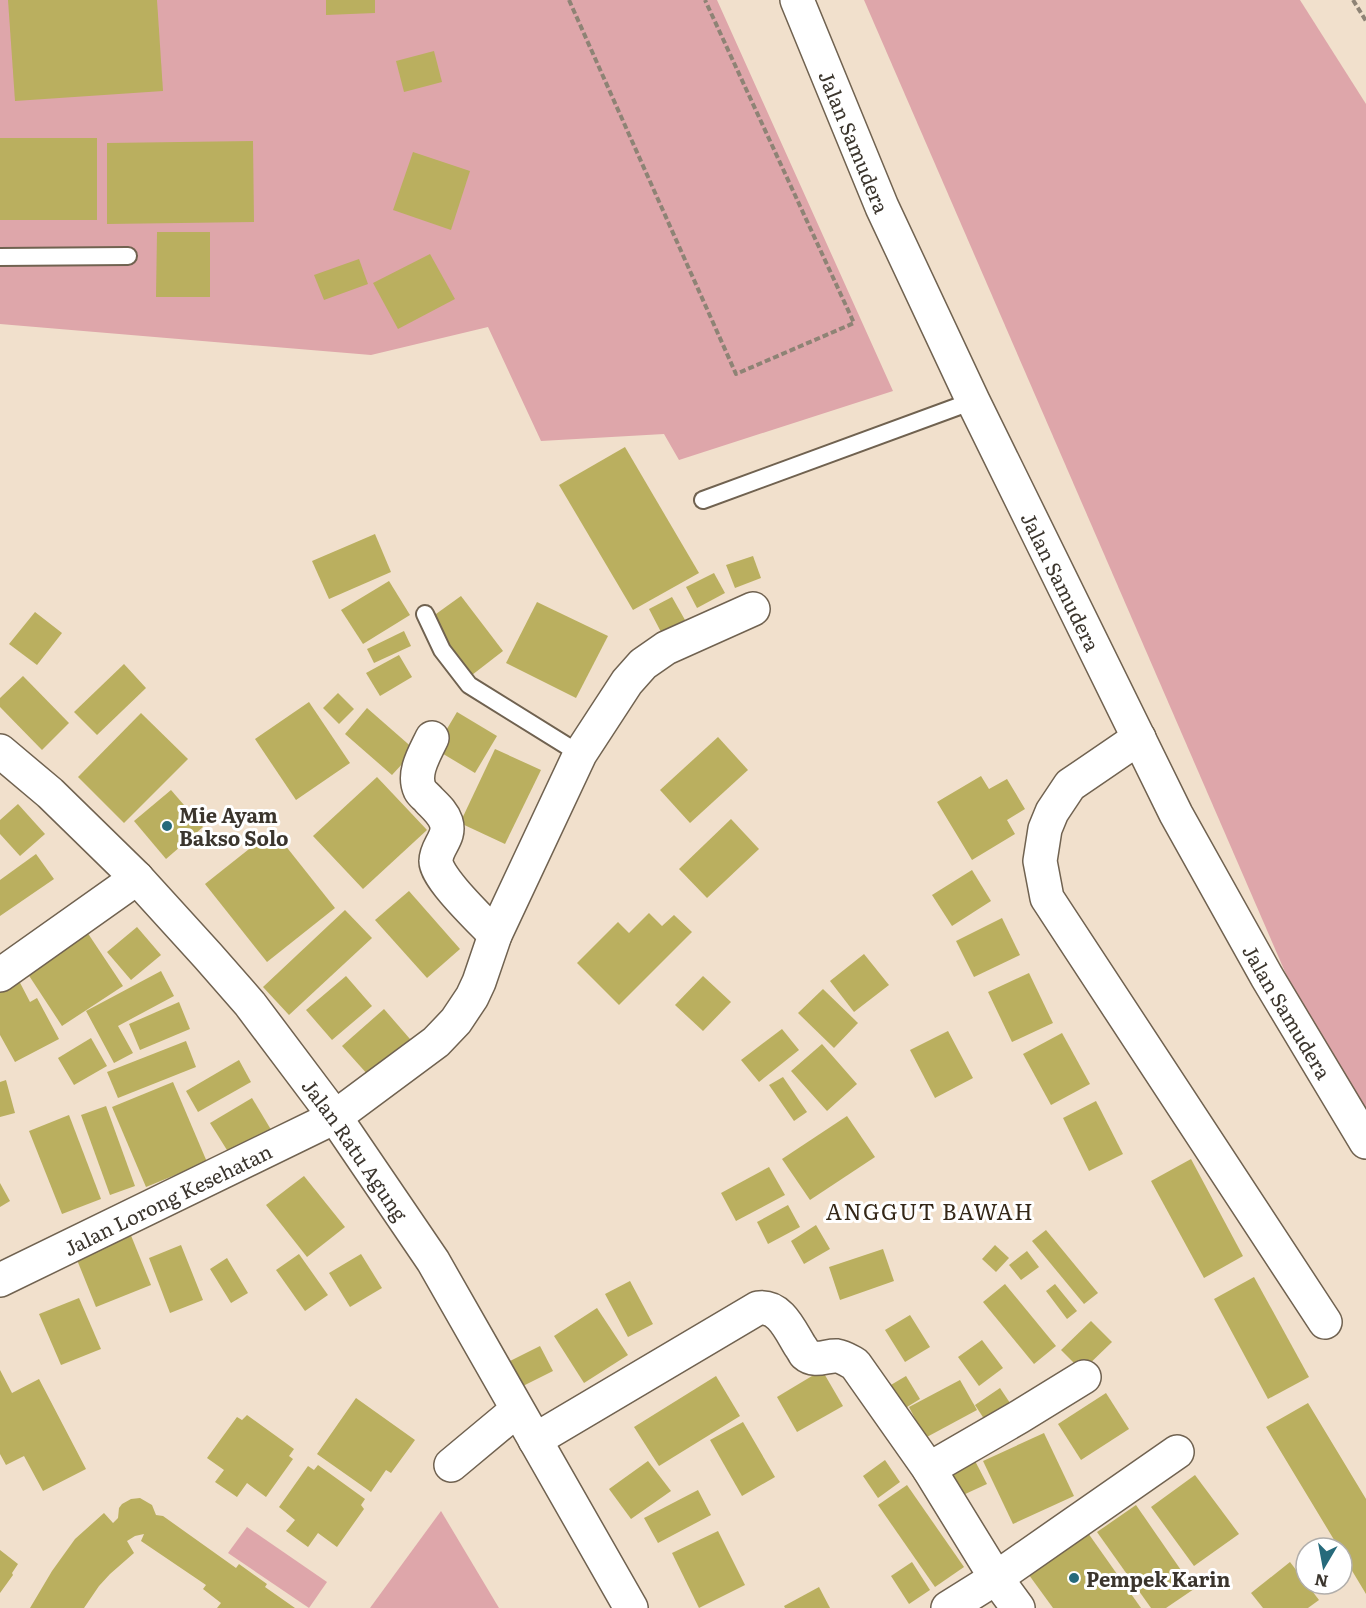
<svg xmlns="http://www.w3.org/2000/svg" width="1366" height="1608" font-family="Literata,serif">
<style>
.green{fill:#dea6aa}
.building{fill:#baaf5f}
.lines{fill:none;stroke-linecap:round;stroke-linejoin:round}
.lane-casing{stroke:#706250;stroke-width:20}
.street-casing{stroke:#706250;stroke-width:36}
.secondary-casing{stroke:#706250;stroke-width:36}
.primary-casing{stroke:#706250;stroke-width:36}
.path{stroke:#8e8375;stroke-width:4;stroke-dasharray:6 3;stroke-linecap:butt}
.lane{stroke:#fff;stroke-width:16}
.street{stroke:#fff;stroke-width:33}
.secondary{stroke:#fff;stroke-width:33}
.primary{stroke:#fff;stroke-width:33}
.poi-dot{fill:#266a7b;stroke:#fff;stroke-width:2}
.labels{text-anchor:middle;dominant-baseline:central;stroke-width:6;stroke-linejoin:round;paint-order:stroke}
.street-label{font-size:20px;fill:#3b352d;stroke:#fff}
.poi-label{font-size:20px;font-weight:bold;fill:#3b352d;stroke:#fff;text-anchor:start}
.quarter-label{font-size:22px;letter-spacing:1.5px;fill:#342717;stroke:#fff}
</style>
<rect width="100%" height="100%" fill="#f1e0cc"/>
<!-- green -->
<g class="green">
<polygon points="0,0 717,0 893,391 679,460 664,434 541,441 488,327 371,355 0,324"/>
<polygon points="864,0 1300,0 1366,104 1366,1148 1360,1145"/>
<polygon points="441,1511 499,1608 370,1608"/>
<polygon points="247,1527 327,1582 309,1608 228,1553"/>
</g>
<!-- building -->
<g class="building">
<polygon points="8,0 157,0 163,91 15,101"/>
<polygon points="326,0 375,0 375,13 326,15"/>
<polygon points="434,51 442,82 404,92 396,61"/>
<rect x="0" y="138" width="97" height="82"/>
<polygon points="253,141 254,222 107,224 107,143"/>
<polygon points="413,152 470,171 451,230 393,210"/>
<polygon points="157,232 210,232 210,297 156,297"/>
<polygon points="430,254 455,299 398,329 373,283"/>
<polygon points="359,259 368,284 324,300 314,275"/>
<polygon points="625,447 699,573 633,610 559,485"/>
<polygon points="375,534 391,572 329,599 312,561"/>
<polygon points="753,556 761,578 735,588 726,565"/>
<polygon points="714,573 725,593 697,608 686,587"/>
<polygon points="389,581 410,615 363,644 341,610"/>
<polygon points="461,596 503,651 472,675 429,619"/>
<polygon points="672,597 685,620 661,632 649,609"/>
<polygon points="537,602 608,636 576,698 506,663"/>
<polygon points="35,612 62,633 37,665 9,644"/>
<polygon points="404,631 411,646 374,663 367,649"/>
<polygon points="399,655 412,677 380,696 366,673"/>
<polygon points="124,664 146,688 97,735 74,712"/>
<polygon points="23,676 69,723 42,750 0,707 0,698"/>
<polygon points="338,693 354,709 339,724 323,708"/>
<polygon points="309,702 350,763 296,800 255,739"/>
<polygon points="367,708 415,750 392,775 345,734"/>
<polygon points="457,712 497,736 475,773 435,749"/>
<polygon points="141,713 188,759 124,823 78,777"/>
<polygon points="718,737 748,770 690,823 660,790"/>
<polygon points="495,749 541,770 505,844 460,823"/>
<polygon points="981,776 989,789 1007,779 1025,809 1007,820 1015,834 972,860 937,802"/>
<polygon points="377,777 427,830 363,889 313,836"/>
<polygon points="171,790 203,827 166,859 134,821"/>
<polygon points="18,804 45,834 20,856 0,834 0,820"/>
<polygon points="731,819 759,849 707,898 679,869"/>
<polygon points="273,830 335,908 267,962 205,884"/>
<polygon points="36,854 54,879 0,916 0,880"/>
<polygon points="972,870 991,901 952,926 932,895"/>
<polygon points="409,891 460,949 427,978 375,920"/>
<polygon points="345,910 372,938 289,1015 263,987"/>
<polygon points="649,913 662,926 674,915 692,932 619,1005 577,963 618,922 629,933"/>
<polygon points="1002,918 1020,955 974,977 956,941"/>
<polygon points="137,927 161,955 131,980 107,952"/>
<polygon points="85,929 123,986 62,1026 24,968"/>
<polygon points="864,954 889,985 854,1012 830,981"/>
<polygon points="161,971 174,996 118,1026 133,1053 114,1063 86,1011"/>
<polygon points="1029,973 1053,1023 1012,1042 988,992"/>
<polygon points="16,975 30,1002 37,998 59,1039 15,1062 0,1035 0,983"/>
<polygon points="346,976 372,1006 332,1040 306,1010"/>
<polygon points="703,976 731,1002 703,1031 675,1005"/>
<polygon points="823,989 858,1023 834,1048 798,1013"/>
<polygon points="179,1002 190,1029 140,1050 129,1024"/>
<polygon points="384,1009 410,1039 369,1076 342,1046"/>
<polygon points="782,1029 799,1050 759,1082 741,1060"/>
<polygon points="948,1031 973,1078 935,1098 910,1050"/>
<polygon points="1062,1033 1090,1084 1051,1105 1023,1054"/>
<polygon points="91,1038 107,1066 74,1085 58,1058"/>
<polygon points="186,1041 196,1067 118,1098 107,1072"/>
<polygon points="822,1044 857,1084 827,1111 791,1071"/>
<polygon points="239,1060 251,1082 198,1112 186,1091"/>
<polygon points="783,1077 807,1112 794,1121 769,1085"/>
<polygon points="6,1080 15,1113 0,1117 0,1082"/>
<polygon points="173,1082 207,1162 146,1187 112,1107"/>
<polygon points="252,1098 273,1133 232,1158 210,1123"/>
<polygon points="1096,1101 1123,1154 1089,1171 1063,1118"/>
<polygon points="106,1106 135,1186 110,1195 81,1115"/>
<polygon points="69,1115 101,1199 62,1214 29,1131"/>
<polygon points="847,1116 875,1157 810,1200 782,1159"/>
<polygon points="1191,1159 1243,1256 1204,1278 1151,1181"/>
<polygon points="769,1167 785,1195 736,1221 721,1193"/>
<polygon points="304,1176 345,1227 307,1257 266,1205"/>
<polygon points="0,1183 10,1201 0,1207"/>
<polygon points="788,1205 800,1227 768,1244 757,1222"/>
<polygon points="816,1225 830,1249 804,1264 791,1241"/>
<polygon points="1046,1230 1098,1293 1084,1304 1032,1241"/>
<polygon points="130,1233 151,1285 96,1307 75,1255"/>
<polygon points="181,1245 203,1300 170,1313 149,1258"/>
<polygon points="995,1245 1009,1258 996,1272 982,1259"/>
<polygon points="883,1249 894,1281 840,1300 829,1267"/>
<polygon points="1027,1251 1039,1267 1021,1280 1009,1265"/>
<polygon points="299,1254 328,1295 305,1311 276,1270"/>
<polygon points="361,1254 382,1288 350,1307 329,1273"/>
<polygon points="227,1258 248,1293 231,1303 210,1269"/>
<polygon points="1254,1277 1309,1377 1268,1399 1214,1299"/>
<polygon points="630,1281 653,1324 628,1337 605,1294"/>
<polygon points="1005,1284 1056,1346 1034,1364 983,1302"/>
<polygon points="1055,1284 1077,1311 1067,1319 1046,1291"/>
<polygon points="79,1298 101,1349 61,1365 39,1314"/>
<polygon points="597,1308 628,1355 584,1383 554,1336"/>
<polygon points="910,1315 930,1347 905,1362 885,1330"/>
<polygon points="1091,1321 1112,1342 1082,1371 1061,1350"/>
<polygon points="982,1340 1003,1368 979,1386 958,1357"/>
<polygon points="540,1346 553,1371 513,1391 500,1366"/>
<polygon points="0,1370 12,1393 39,1379 86,1469 43,1491 24,1456 6,1465 0,1454"/>
<polygon points="822,1370 843,1406 797,1432 777,1397"/>
<polygon points="716,1376 740,1416 659,1466 634,1427"/>
<polygon points="906,1376 920,1399 894,1415 879,1392"/>
<polygon points="960,1380 977,1410 925,1438 909,1407"/>
<polygon points="1000,1388 1018,1415 992,1431 975,1405"/>
<polygon points="1106,1393 1129,1429 1081,1460 1058,1424"/>
<polygon points="356,1398 415,1440 391,1473 386,1470 371,1492 317,1454"/>
<polygon points="1308,1403 1366,1499 1366,1594 1342,1554 1342,1548 1339,1548 1266,1427"/>
<polygon points="247,1415 294,1449 289,1456 293,1459 266,1497 247,1483 237,1497 215,1482 224,1470 207,1458 237,1417 242,1420"/>
<polygon points="743,1422 775,1477 742,1496 710,1440"/>
<polygon points="1044,1433 1074,1496 1013,1524 983,1461"/>
<polygon points="974,1459 987,1484 950,1501 938,1476"/>
<polygon points="885,1460 900,1482 878,1498 863,1476"/>
<polygon points="648,1461 671,1491 631,1519 609,1489"/>
<polygon points="318,1465 365,1499 361,1505 364,1509 337,1547 318,1533 308,1547 286,1531 295,1520 279,1507 308,1466 314,1470"/>
<polygon points="1195,1475 1239,1534 1194,1566 1151,1507"/>
<polygon points="907,1485 964,1567 935,1587 878,1505"/>
<polygon points="698,1490 711,1515 658,1543 644,1518"/>
<polygon points="140,1498 152,1505 156,1515 163,1516 236,1568 239,1564 267,1584 265,1587 295,1608 217,1608 221,1603 203,1589 206,1585 141,1541 144,1534 135,1536 127,1541 134,1553 110,1574 99,1586 84,1608 30,1608 52,1571 75,1539 104,1513 113,1523 118,1518 119,1508 122,1504 131,1499"/>
<polygon points="1136,1505 1194,1589 1166,1608 1151,1608 1097,1532"/>
<polygon points="718,1531 745,1585 699,1608 672,1553"/>
<polygon points="1088,1533 1141,1608 1053,1608 1029,1575"/>
<polygon points="0,1550 18,1564 12,1573 13,1575 0,1593"/>
<polygon points="912,1562 930,1590 909,1604 891,1576"/>
<polygon points="1290,1562 1319,1600 1308,1608 1263,1608 1251,1593"/>
<polygon points="819,1587 830,1608 785,1608 784,1606"/>
</g>
<g class="lines">
<defs>
<g id="lane">
<polyline points="0,257 128,256"/>
<polyline points="703,500 973,401"/>
<polyline points="425,614 442,650 469,685 580,754"/>
</g>
<g id="street">
<path d="M432 738C425 753 412 773 420 790 422 794 427 797 429 800 436 807 443 813 446 822 451 838 436 846 436 861 435 877 483 922 495 935"/>
<polyline points="1139,738 1070,785 1052,812 1045,829 1040,861 1047,898 1325,1322"/>
<polyline points="0,975 137,878"/>
<path id="s1" d="M0 1280 335 1117 436 1042 456 1021 472 997 479 982 495 935 580 754 627 682 643 664 666 648 753 609"/>
<path d="M535 1440 758 1308C780 1305 790 1330 800 1346 801 1347 805 1354 805 1354 815 1363 827 1355 837 1356 844 1357 849 1361 855 1364L929 1469 996 1578 1018 1608"/>
<polyline points="451,1465 517,1410"/>
<polyline points="929,1469 1019,1417 1084,1377"/>
<polyline points="948,1608 996,1578 1177,1452"/>
</g>
<g id="secondary">
<path id="s2" d="M0 751 50 793 137 878 208 956 250 1004 335 1117 433 1261 631 1608"/>
</g>
<g id="primary">
<path id="s3" d="M797 0 882 207 973 401 1176 814 1267 977 1366 1142"/>
</g>
</defs>
<!-- lane casing -->
<use href="#lane" class="lane-casing"/>
<!-- street casing -->
<use href="#street" class="street-casing"/>
<!-- secondary casing -->
<use href="#secondary" class="secondary-casing"/>
<!-- primary casing -->
<use href="#primary" class="primary-casing"/>
<!-- path -->
<g class="path">
<polyline points="569,0 736,374 854,323 705,0"/>
<polyline points="1353,0 1366,21"/>
</g>
<!-- lane -->
<use href="#lane" class="lane"/>
<!-- street -->
<use href="#street" class="street"/>
<!-- secondary -->
<use href="#secondary" class="secondary"/>
<!-- primary -->
<use href="#primary" class="primary"/>
</g>
<!-- markers -->
<g class="poi-dot">
<circle cx="167" cy="826" r="6"/>
<circle cx="1074" cy="1578" r="6"/>
</g>
<g class="labels">
<!-- street labels -->
<g class="street-label">
<text stroke="none"><textPath href="#s3" startOffset="153">Jalan Samudera</textPath></text>
<text stroke="none"><textPath href="#s3" startOffset="639">Jalan Samudera</textPath></text>
<text stroke="none"><textPath href="#s3" startOffset="1125">Jalan Samudera</textPath></text>
<text stroke="none"><textPath href="#s2" startOffset="536">Jalan Ratu Agung</textPath></text>
<text stroke="none"><textPath href="#s1" startOffset="186">Jalan Lorong Kesehatan</textPath></text>
</g>
<!-- poi labels -->
<g class="poi-label">
<text x="179" y="814">Mie Ayam<tspan x="179" dy="23">Bakso Solo</tspan></text>
<text x="1086" y="1578">Pempek Karin</text>
</g>
<!-- quarter labels -->
<g class="quarter-label">
<text x="930" y="1210">ANGGUT BAWAH</text>
</g>
</g>
<!-- north arrow -->
<g transform="translate(1324 1566) rotate(190)"><circle r="28" fill="#ffffff" stroke="#b1aeab" stroke-width="1.5"/>
<path d="M0-4.5L10 22L0 15L-10 22Z" fill="#266a7b"/>
<text y="-9" font-size="16" font-weight="bold" text-anchor="middle" fill="#3b352d">N</text>
</g>
</svg>
